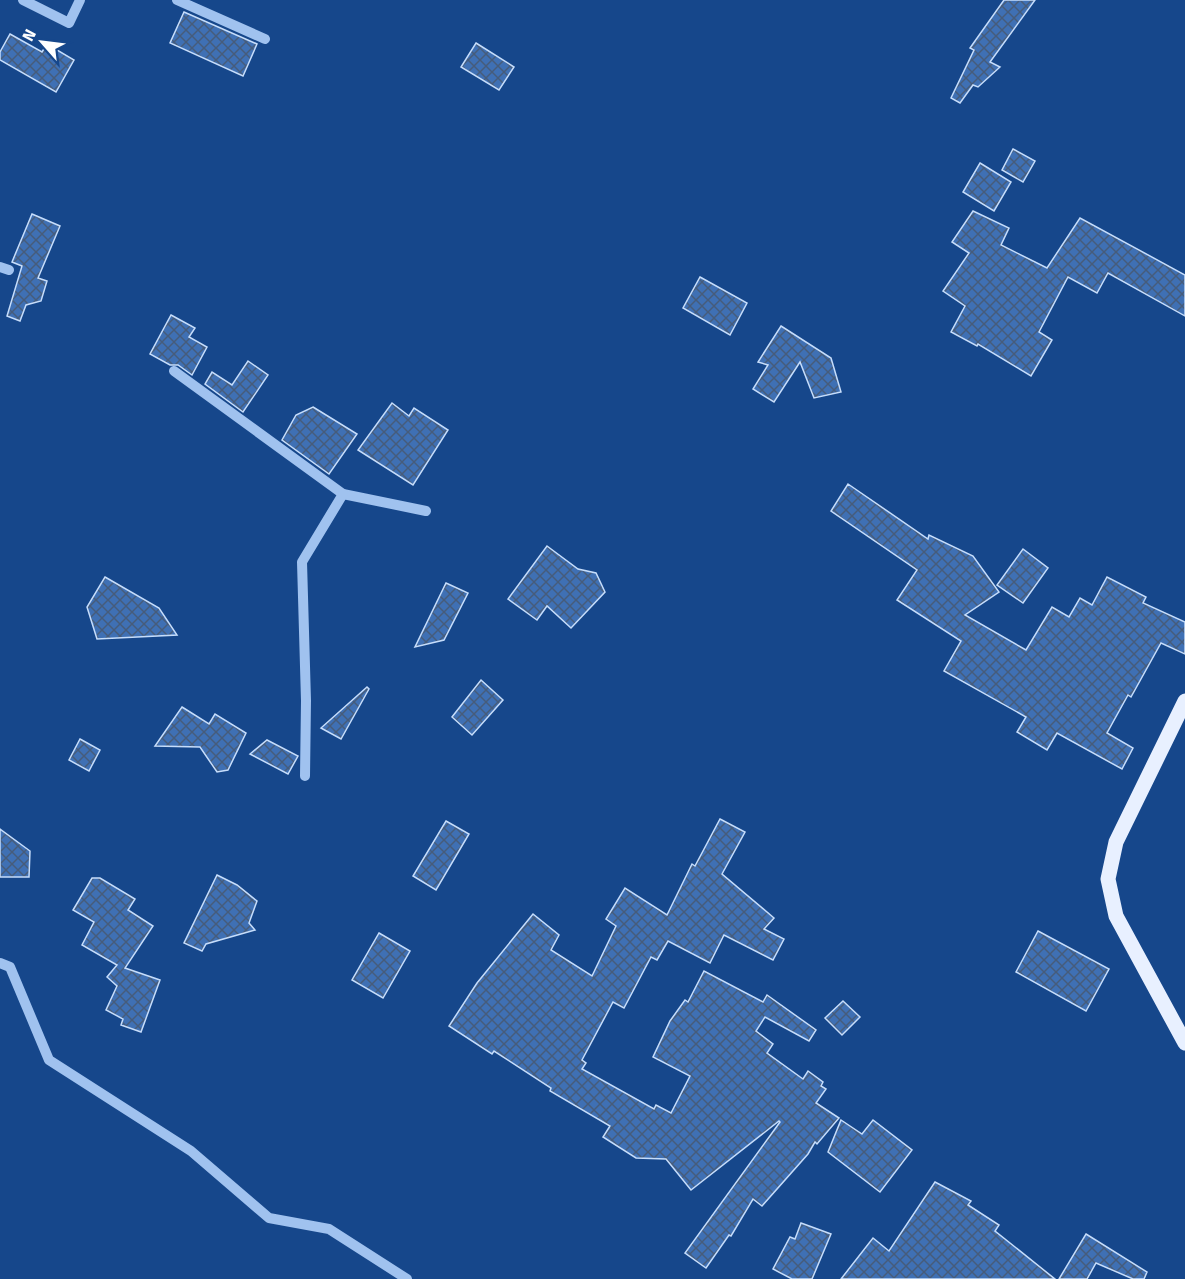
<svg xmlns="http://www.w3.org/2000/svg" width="1185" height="1279" font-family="'Fira Sans',sans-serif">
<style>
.building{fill:url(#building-cross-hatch);stroke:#c6ddfb;stroke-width:1.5}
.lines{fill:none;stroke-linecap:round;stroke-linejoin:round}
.minor{stroke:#a0c2ef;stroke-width:10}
.major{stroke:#e8f0ff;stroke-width:15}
</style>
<defs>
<pattern id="building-cross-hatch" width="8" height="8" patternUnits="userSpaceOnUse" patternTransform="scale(1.5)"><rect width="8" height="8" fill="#3f70b4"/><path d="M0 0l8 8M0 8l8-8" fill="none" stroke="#465c7b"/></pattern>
</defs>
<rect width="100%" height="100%" fill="#16478b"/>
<!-- building -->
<g class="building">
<polygon points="1004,0 1035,0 990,62 1000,67 978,87 973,85 960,103 951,98 974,50 970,48"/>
<polygon points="184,12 257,44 243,76 170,43"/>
<polygon points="10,34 42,52 47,44 74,60 56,92 0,60 0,52"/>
<polygon points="476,43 514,67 499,90 461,67"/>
<polygon points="1013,149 1035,161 1023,182 1002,170"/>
<polygon points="980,163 1011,182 994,211 963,192"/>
<polygon points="973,211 1009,228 1001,245 1047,268 1080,218 1185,275 1185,316 1108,273 1097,293 1068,277 1039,332 1052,340 1031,376 978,344 977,346 951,332 965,306 943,291 969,253 952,242"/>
<polygon points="32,214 60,226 38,278 47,281 41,301 26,305 20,321 7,316 22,266 12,262"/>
<polygon points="700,277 747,303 730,335 683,308"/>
<polygon points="171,315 195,328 189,337 207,347 192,375 178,365 170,365 150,354"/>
<polygon points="781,326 831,358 841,392 814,398 800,362 774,402 753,389 768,365 758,362"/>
<polygon points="248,361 268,375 243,412 205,384 212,372 232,385"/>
<polygon points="392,403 409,416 414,408 448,430 413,485 358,450"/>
<polygon points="313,407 357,434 329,474 282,440 296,415"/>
<polygon points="848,484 928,539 929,535 973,556 999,592 965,615 1026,650 1052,607 1069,617 1080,598 1092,605 1107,577 1146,597 1143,603 1185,622 1185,654 1161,643 1131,697 1128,695 1107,733 1133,748 1122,769 1057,733 1047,750 1017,732 1026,717 944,671 961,641 897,600 917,570 831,511"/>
<polygon points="547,546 578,569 596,573 605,592 571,628 547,606 537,620 508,599"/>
<polygon points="1023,549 1048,568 1023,603 997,585"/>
<polygon points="105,577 159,608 177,635 97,639 87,607"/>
<polygon points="446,583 468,593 444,640 415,647"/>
<polygon points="481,680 503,700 472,735 452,717"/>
<polygon points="367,687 369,689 341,739 321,728"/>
<polygon points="182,707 209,724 215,714 246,733 228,770 217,772 200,747 155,746"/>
<polygon points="80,739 100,750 89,771 69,760"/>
<polygon points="267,740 298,756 288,774 250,754"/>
<polygon points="720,819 745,832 722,874 774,918 764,929 784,939 773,960 724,935 710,963 668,941 657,960 651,957 624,1008 613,1002 582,1060 586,1063 582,1069 654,1109 656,1105 671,1113 690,1076 653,1057 670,1021 685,1000 688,1002 704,971 763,1002 767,995 816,1030 809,1041 765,1017 756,1031 773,1044 767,1053 803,1079 808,1071 823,1082 821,1086 826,1089 816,1103 839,1118 817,1144 815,1142 808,1154 762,1206 753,1199 731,1236 729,1235 706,1268 685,1253 780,1122 779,1121 691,1190 666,1159 636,1158 603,1137 610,1126 550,1091 551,1088 494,1051 492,1054 449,1026 477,983 533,914 559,935 551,950 592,976 616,926 606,919 625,888 667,915 692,864 695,866"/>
<polygon points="446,821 469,834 436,890 413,876"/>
<polygon points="0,829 30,851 29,877 0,877"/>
<polygon points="217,875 237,885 257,901 249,923 255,930 206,944 202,951 184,943"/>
<polygon points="92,878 100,878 135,899 128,910 153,926 125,968 160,980 141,1032 121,1025 123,1019 106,1010 117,986 107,977 117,965 82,945 94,922 73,910"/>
<polygon points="1038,931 1109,969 1086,1011 1016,972"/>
<polygon points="379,933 410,951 383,998 352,980"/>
<polygon points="843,1001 860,1017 842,1035 825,1018"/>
<polygon points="841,1120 862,1134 873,1120 912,1150 880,1192 828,1152"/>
<polygon points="935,1182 971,1201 968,1205 999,1225 995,1231 1055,1279 841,1279 873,1238 889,1251"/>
<polygon points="801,1223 831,1234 812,1279 792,1279 773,1269 790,1237 795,1239"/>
<polygon points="1086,1234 1147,1272 1144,1279 1133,1279 1096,1263 1087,1279 1059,1279"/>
</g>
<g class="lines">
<!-- minor -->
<g class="minor">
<polyline points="23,0 69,23 80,0"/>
<polyline points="177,0 265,39"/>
<polyline points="0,267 9,270"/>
<polyline points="174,371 343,494 426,511"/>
<polyline points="305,776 306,701 302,562 343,494"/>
<polyline points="0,963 10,967 49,1060 191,1151 269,1218 329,1229 407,1279"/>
</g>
<!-- major -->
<polyline class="major" points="1185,701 1116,842 1108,879 1116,916 1185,1043"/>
</g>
<!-- north arrow -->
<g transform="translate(42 42) rotate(298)" stroke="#16478b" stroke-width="4.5" paint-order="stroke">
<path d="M0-4.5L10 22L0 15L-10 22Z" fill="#ffffff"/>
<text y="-9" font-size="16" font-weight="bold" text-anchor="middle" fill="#ffffff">N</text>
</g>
</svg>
